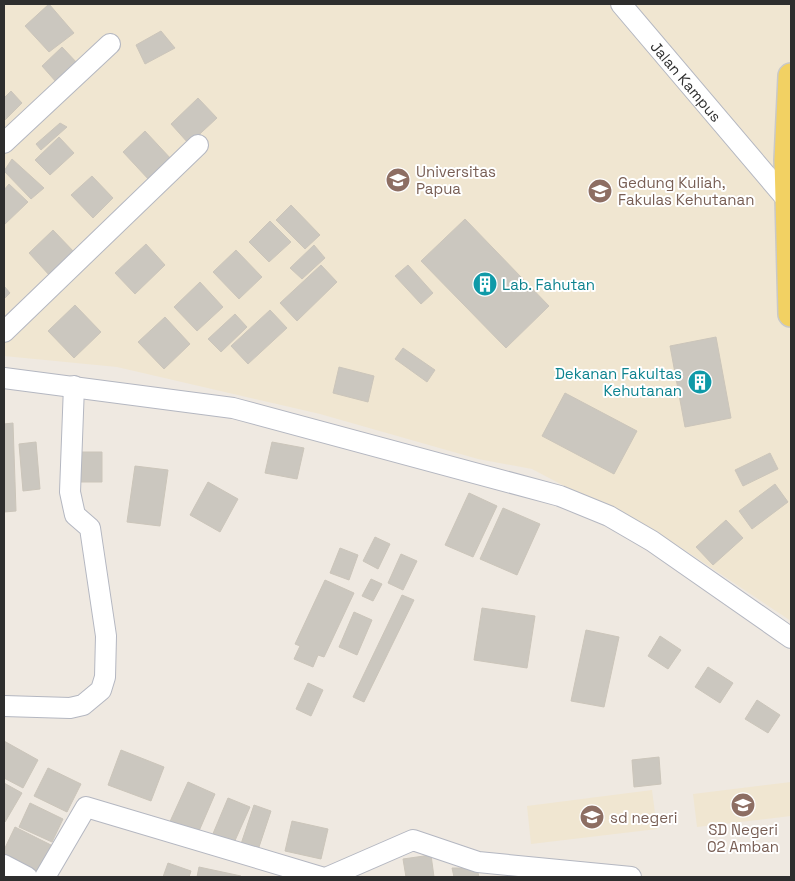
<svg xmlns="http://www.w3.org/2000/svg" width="795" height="881" font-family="'Space Grotesk',sans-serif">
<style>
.education{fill:#f0e6d1}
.building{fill:#cbc7bf;stroke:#cbc5ba}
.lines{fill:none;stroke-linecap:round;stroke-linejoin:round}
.minor-casing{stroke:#b4b7c1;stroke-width:22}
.major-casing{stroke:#c9c9c9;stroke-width:28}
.minor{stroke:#fff;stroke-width:20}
.major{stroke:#f2d163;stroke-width:25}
.labels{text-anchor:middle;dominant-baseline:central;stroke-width:4;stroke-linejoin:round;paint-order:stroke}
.street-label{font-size:15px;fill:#2e2e2e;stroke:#fff}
.education-label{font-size:15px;fill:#785e54;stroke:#fff;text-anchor:start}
.culture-label{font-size:15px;fill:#0d838f;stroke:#fff;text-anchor:start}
</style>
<rect width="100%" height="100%" fill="#efe9e1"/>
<!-- education -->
<g class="education">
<polygon points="4,4 791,4 791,621 680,547 532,469 478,459 320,414 117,367 4,356"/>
<polygon points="791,782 791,816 697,827 693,794"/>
<polygon points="652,790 657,829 531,844 527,806"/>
</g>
<!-- building -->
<g class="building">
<polygon points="49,4 74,33 49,52 25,26"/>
<polygon points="161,31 175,48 145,64 136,45"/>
<polygon points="62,47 78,64 57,83 42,66"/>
<polygon points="11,91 22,103 4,121 4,98"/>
<polygon points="198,98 217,118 189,144 171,124"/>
<polygon points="60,123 67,127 41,150 36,144"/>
<polygon points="145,131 172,160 150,181 123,152"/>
<polygon points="59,137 74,153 50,175 35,160"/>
<polygon points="12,159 44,188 31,199 4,171"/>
<polygon points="92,176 113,198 93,218 71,195"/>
<polygon points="9,184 28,202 4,225 4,190"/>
<polygon points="291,205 320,235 305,249 276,220"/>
<polygon points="465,219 549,306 506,348 421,261"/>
<polygon points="270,221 291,242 269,262 249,242"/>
<polygon points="53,230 75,253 50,276 29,253"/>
<polygon points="146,244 165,265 135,294 115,273"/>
<polygon points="314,245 325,258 302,279 290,268"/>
<polygon points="236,250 262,277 239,299 213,272"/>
<polygon points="321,265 337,282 297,321 280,303"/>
<polygon points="408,265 433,293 421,304 395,276"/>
<polygon points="200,282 223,307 197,331 174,307"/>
<polygon points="4,286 10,293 4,299"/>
<polygon points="75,305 101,332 74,358 48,331"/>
<polygon points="270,310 287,328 248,364 231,346"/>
<polygon points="235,314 247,327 221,352 208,339"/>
<polygon points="165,317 190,344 164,369 138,342"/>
<polygon points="716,337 731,418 685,427 670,346"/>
<polygon points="403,348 435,370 427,382 395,359"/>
<polygon points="339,367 374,376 368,402 333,393"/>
<polygon points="565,393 637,431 614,474 542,436"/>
<polygon points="13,423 16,511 4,512 4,424"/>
<polygon points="36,442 40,489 23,491 19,444"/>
<polygon points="272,442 304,448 297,479 265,473"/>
<polygon points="75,452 102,452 102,482 74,482"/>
<polygon points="770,453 778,469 743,486 735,470"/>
<polygon points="135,466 168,470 160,526 127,522"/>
<polygon points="208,482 238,499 220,532 190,515"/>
<polygon points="775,484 788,502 752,529 739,511"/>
<polygon points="469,493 497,506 473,557 445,545"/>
<polygon points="503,508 540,524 517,575 480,559"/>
<polygon points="726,520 743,538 713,565 696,547"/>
<polygon points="375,537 390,544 378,569 363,561"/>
<polygon points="340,548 358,555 349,580 330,573"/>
<polygon points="401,554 417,561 403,590 388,583"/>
<polygon points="371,579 382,584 373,601 362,596"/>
<polygon points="325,580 354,593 324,657 318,655 313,667 294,659 300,646 295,644"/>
<polygon points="402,595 414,600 364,702 353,697"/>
<polygon points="482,608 535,616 527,668 474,660"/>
<polygon points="354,612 372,620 357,655 339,647"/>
<polygon points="586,630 619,637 604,707 571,701"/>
<polygon points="660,636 681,650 668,669 648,656"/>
<polygon points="708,667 733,683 720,703 695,687"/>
<polygon points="308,683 323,690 311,716 296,709"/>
<polygon points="757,700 780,715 768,733 745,719"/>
<polygon points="4,741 38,760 23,788 4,778"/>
<polygon points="121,750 164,767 151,801 108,785"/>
<polygon points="659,757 661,784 634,787 632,760"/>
<polygon points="48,768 81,784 67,812 34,796"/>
<polygon points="188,782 215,794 196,838 168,826"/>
<polygon points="4,783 22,793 5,822 4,821"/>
<polygon points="228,798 250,807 233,845 212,836"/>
<polygon points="30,803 63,819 52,842 19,827"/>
<polygon points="254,805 271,811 257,853 240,847"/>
<polygon points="292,821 328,829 321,859 285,851"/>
<polygon points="15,827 53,846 39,875 4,858 4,850"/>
<polygon points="431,855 434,877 406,877 403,859"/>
<polygon points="168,863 191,871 189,877 163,877"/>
<polygon points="199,867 241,876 240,877 197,877"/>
<polygon points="452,868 477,868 479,877 454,877"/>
</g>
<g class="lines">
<defs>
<g id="minor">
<path id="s1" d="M621 4 789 202H791"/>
<polyline points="4,143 110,44"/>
<polyline points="4,332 198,145"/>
<polyline points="4,378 233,408 560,496 609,516 652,541 791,638"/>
<polyline points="4,706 70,708 83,705 101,690 105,677 106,636 90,528 75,515 70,492 74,386"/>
<polyline points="4,865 27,877"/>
<polyline points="45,877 86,807 321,877"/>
<polyline points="328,877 413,840 478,862 631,877"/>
</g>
<polyline id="major" points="791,76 787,160 791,314"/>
</defs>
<!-- minor casing -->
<use href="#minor" class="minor-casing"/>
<!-- major casing -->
<use href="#major" class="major-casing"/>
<!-- minor -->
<use href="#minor" class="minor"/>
<!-- major -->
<use href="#major" class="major"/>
</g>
<!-- icons -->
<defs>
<symbol id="university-disc" viewBox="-11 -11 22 22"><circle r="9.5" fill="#8d6e63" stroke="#fff"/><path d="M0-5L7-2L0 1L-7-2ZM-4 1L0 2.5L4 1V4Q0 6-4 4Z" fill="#fff"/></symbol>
<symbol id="building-disc" viewBox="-11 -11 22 22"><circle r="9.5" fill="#0f9aa8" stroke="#fff"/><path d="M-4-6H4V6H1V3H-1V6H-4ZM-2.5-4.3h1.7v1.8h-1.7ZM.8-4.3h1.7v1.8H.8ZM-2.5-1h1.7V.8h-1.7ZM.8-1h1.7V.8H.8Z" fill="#fff"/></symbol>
<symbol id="school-disc" viewBox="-11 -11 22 22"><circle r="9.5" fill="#8d6e63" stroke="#fff"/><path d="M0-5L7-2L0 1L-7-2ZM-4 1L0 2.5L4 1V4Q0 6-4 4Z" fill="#fff"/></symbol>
</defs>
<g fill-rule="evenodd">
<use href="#university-disc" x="384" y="166" width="28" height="28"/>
<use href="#university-disc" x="586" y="177" width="28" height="28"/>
<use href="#building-disc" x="471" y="270" width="28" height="28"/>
<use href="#building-disc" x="686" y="368" width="28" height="28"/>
<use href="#school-disc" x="729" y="791" width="28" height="28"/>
<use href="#school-disc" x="578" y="803" width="28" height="28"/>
</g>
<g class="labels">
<!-- street labels -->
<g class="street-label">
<text stroke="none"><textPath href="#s1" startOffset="101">Jalan Kampus</textPath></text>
</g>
<!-- education labels -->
<g class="education-label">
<text x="416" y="171">Universitas<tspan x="416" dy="17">Papua</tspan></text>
<text x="618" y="182">Gedung Kuliah,<tspan x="618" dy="17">Fakulas Kehutanan</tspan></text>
<text x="610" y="817">sd negeri</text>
<text x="743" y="829" text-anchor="middle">SD Negeri<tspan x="743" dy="17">02 Amban</tspan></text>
</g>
<!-- culture labels -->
<g class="culture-label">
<text x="502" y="284">Lab. Fahutan</text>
<text x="682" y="373" text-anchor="end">Dekanan Fakultas<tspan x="682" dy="17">Kehutanan</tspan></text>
</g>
</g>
<!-- border -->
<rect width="795" height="881" fill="none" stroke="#2e2e2e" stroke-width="10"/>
</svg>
